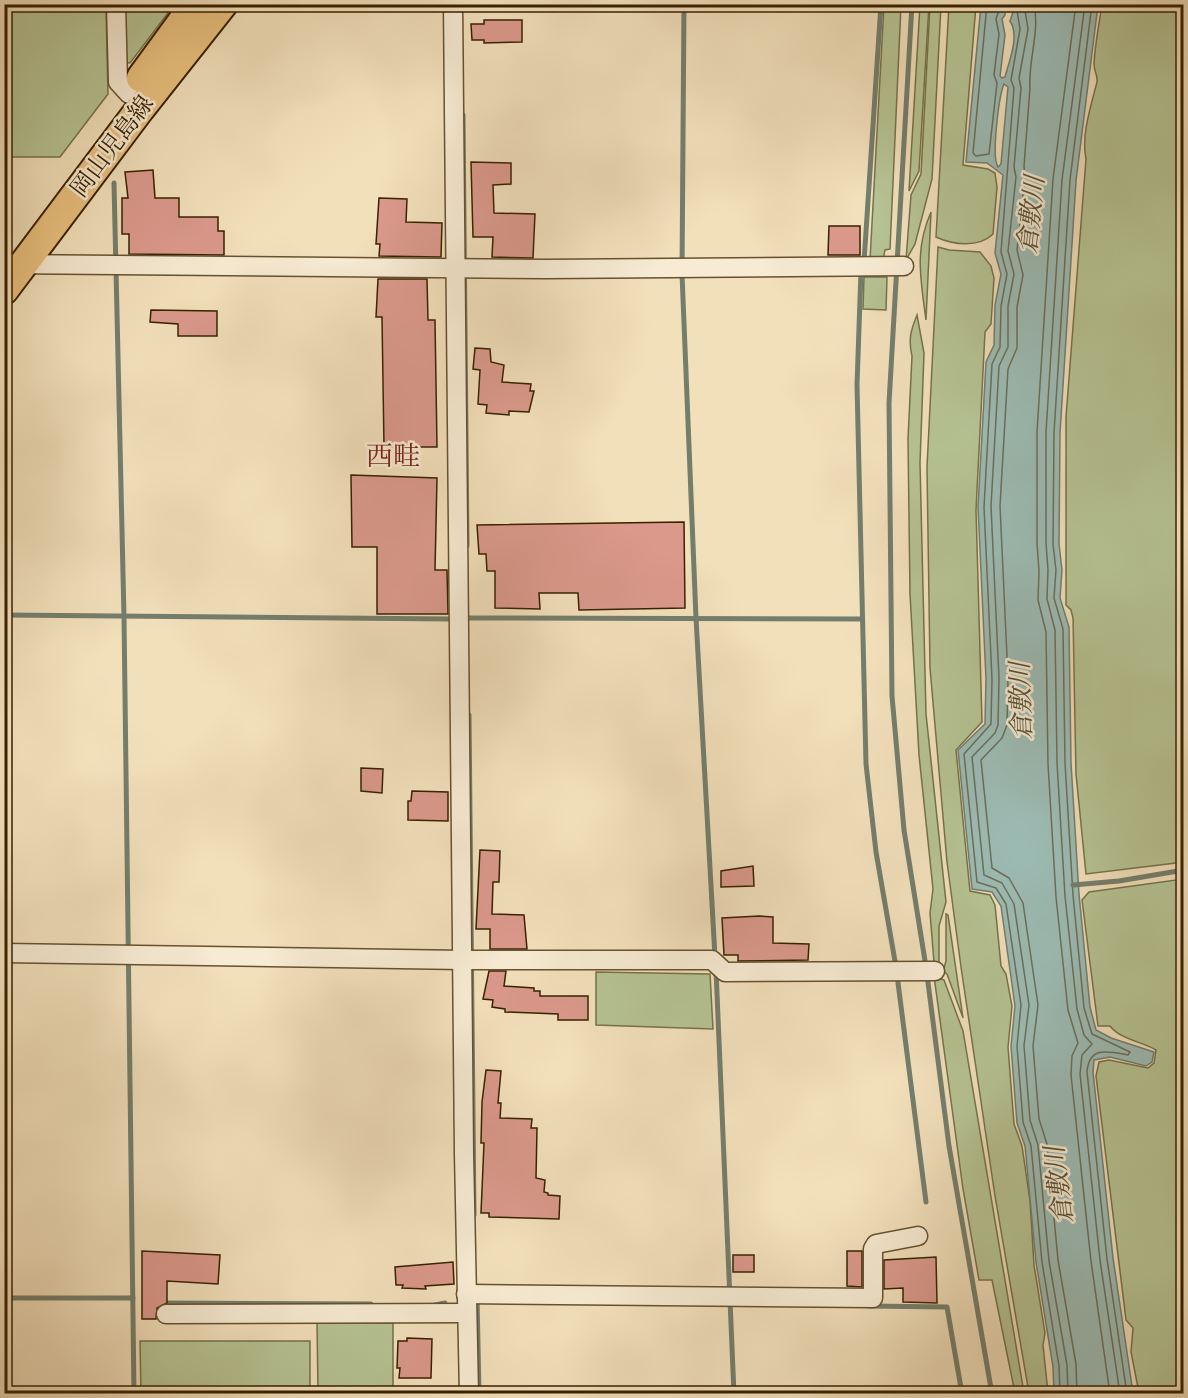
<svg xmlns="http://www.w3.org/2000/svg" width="1188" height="1398" font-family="'IM FELL English','Noto Serif JP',serif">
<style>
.green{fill:#b6c393;stroke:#76724a;stroke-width:1.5}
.water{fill:#9cbcb5;stroke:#747e6d;stroke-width:1.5;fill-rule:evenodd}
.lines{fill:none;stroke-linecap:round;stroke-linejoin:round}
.shore{stroke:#6a6e5a;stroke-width:1.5}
.stream{stroke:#747e6d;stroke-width:5}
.building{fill:#db998c;stroke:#372100;stroke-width:1.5}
.street-casing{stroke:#66512f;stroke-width:21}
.primary-casing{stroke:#372100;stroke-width:32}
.street{stroke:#f7ebd3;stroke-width:18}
.primary{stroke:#e9c07e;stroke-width:28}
.labels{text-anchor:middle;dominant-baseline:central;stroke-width:5;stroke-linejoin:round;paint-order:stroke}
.street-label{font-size:24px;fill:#372100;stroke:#f7ebd3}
.water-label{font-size:26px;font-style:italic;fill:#555036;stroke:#f7ebd3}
.quarter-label{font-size:27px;fill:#7a1f14;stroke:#f7ebd3}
</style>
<rect width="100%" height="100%" fill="#f2e0bb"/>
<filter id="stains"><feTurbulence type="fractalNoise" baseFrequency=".00333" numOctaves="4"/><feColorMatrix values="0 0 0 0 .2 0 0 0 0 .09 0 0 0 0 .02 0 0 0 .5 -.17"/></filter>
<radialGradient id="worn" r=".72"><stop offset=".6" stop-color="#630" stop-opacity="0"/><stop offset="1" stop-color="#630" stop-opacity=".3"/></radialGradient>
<!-- green -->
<g class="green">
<polygon points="4,5 106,5 108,94 60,157 5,157"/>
<polygon points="121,5 174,5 130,63 121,62"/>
<polygon points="884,5 901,5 890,249 885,250 883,260 870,260"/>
<polygon points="920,5 929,5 919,171 909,191"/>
<polygon points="930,5 941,5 932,179 915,244 906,260 911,195 921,174"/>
<path d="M949 5H976L963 165 988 169 995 173 997 187 993 234C979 248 953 245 936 237Z"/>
<path d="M1102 5H1183L1184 862 1086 874 1076 774 1073 618 1071 610 1066 605V417L1086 159C1081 135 1091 106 1097 82 1098 76 1094 71 1094 64 1095 44 1099 24 1102 5Z"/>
<path d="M931 212 926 320C921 281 914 250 931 212Z"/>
<polygon points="938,247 949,250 980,252 991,266 994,278 991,324 985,332 976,510 982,722 956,750 970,891 990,895 995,905 1001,966 1006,974 1012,1006 1008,1047 1014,1124 1022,1146 1030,1201 1034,1265 1045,1333 1043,1345 1048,1393 1029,1393 995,1196 961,967 947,862 930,668 927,467"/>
<polygon points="864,277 887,277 886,310 863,309"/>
<path d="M917 315 924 353 920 463 926 714 946 902 939 926V962L937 965 934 962 930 913 933 889 919 755 910 594 908 439 912 356C908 339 911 330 917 315Z"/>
<path d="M1183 879V1393H1139L1131 1352 1133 1328 1126 1320 1096 1076 1099 1062 1109 1060 1148 1068 1154 1063 1156 1050C1141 1041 1121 1040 1110 1026H1098L1082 900 1089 892Z"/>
<polygon points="946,914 948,915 963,1018 947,974 943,971 946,961"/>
<polygon points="596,972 710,974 713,1029 596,1025"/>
<polygon points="934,976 944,980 963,1031 1024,1393 1015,1393 992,1280 979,1280 963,1189"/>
<polygon points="317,1322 393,1323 393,1393 318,1393"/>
<polygon points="140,1341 310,1341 310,1393 141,1393"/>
</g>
<!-- water -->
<path class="water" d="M981 5H1098L1076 181 1060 433 1059 544 1062 570 1060 598 1069 627 1071 763 1079 894 1090 1007 1096 1030 1111 1038 1154 1052 1152 1062 1146 1066 1110 1057 1094 1060 1093 1072 1113 1258 1133 1393H1054L1053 1367 1036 1262 1025 1146 1017 1123 1011 1046 1015 1006 1001 906 992 892 972 889 958 750 985 724 986 679 978 507 986 362 994 345 995 305 1001 274 995 253 1003 175 987 163 966 162ZM1010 6 1013 12 1010 21C1020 36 1009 61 1005 77L1002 78 1000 76 1005 35 1002 19 1005 15 1006 7ZM1004 84 1008 87 1001 164 998 167C991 157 999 96 1004 84Z"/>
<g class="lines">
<!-- shore -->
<g class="shore">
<polyline points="987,4 973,153 976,156 989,154 997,83 994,75 999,34 996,19 1001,4"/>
<polyline points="1016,4 1020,29 1011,80 1014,88 1001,252 1007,274 1001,306 1000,347 992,364 984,507 992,679 991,724 964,754 977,882 996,888 1006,904 1021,1005 1017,1046 1023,1122 1031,1146 1042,1262 1059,1366 1060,1394"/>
<polyline points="1024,4 1028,29 1019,78 1021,88 1014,167 1016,177 1008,251 1014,274 1008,306 1008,347 999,366 991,506 999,678 998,725 995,733 972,757 984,875 1002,883 1014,904 1029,1005 1024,1046 1030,1120 1038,1145 1049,1261 1067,1365 1068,1394"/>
<path d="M1034 4C1040 33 1028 60 1030 88L1024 166 1025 177 1017 250 1023 275 1017 307V348L1008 369 1000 506 1008 678 1007 725 1002 738 981 760 992 868 1009 878 1023 903 1038 1005 1033 1046 1039 1119 1047 1144 1058 1260 1076 1364 1077 1394"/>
<polyline points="1076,4 1053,179 1037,432 1037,543 1039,571 1038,600 1046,632 1048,764 1056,897 1068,1010 1078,1043 1072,1056 1071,1075 1091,1261 1110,1394"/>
<polyline points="1085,4 1062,180 1046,432 1046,543 1048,570 1047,599 1055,630 1057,763 1065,896 1077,1009 1084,1035 1092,1044 1082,1055 1080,1074 1100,1260 1120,1394"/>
<path d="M1092 4 1070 180 1054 433 1053 544 1056 570 1054 598 1063 629 1065 763 1073 895 1084 1008 1092 1034 1130 1052 1128 1055C1107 1051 1089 1046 1087 1072L1107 1259 1127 1394"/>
</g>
<!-- stream -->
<g class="stream">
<polyline points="684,4 682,274 696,618 715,957"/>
<polyline points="912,4 889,403 892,696 904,830 926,967 949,1146 992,1394"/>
<polyline points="463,115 467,546"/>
<polyline points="114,183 124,617 134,1394"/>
<polyline points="864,262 881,4"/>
<polyline points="861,271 857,385 866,764 876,852 896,967 926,1202"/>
<polyline points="4,615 451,619"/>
<polyline points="466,618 861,619"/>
<polyline points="469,715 474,1215"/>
<polyline points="1073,885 1119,881 1184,870"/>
<polyline points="716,970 734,1394"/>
<polyline points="477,1296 479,1394"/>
<polyline points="4,1298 133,1298"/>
<polyline points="162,1303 371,1304"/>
<polyline points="435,1305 445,1303"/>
<polyline points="869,1306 947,1307 962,1394"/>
</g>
</g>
<!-- building -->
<g class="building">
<polygon points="484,20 522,20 522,42 484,43 484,40 472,40 471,24 484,24"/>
<polygon points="471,162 511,163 511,184 493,185 494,213 535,214 533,258 492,257 493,237 473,237"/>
<polygon points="153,170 155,198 179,198 179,217 218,217 218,231 224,231 224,255 129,254 129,234 122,234 122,198 128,198 125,172"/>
<polygon points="379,198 407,199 406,222 442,223 441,257 379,256 380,244 376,244"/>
<polygon points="829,226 860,226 860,255 828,255"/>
<polygon points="378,279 427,279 428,320 435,320 437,447 384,447 382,317 376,317"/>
<polygon points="151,310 217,311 217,336 178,336 178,324 150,322"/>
<polygon points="475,348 490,349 491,362 504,365 502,382 531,384 530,391 534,391 529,412 509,411 509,415 486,413 487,405 478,404 480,370 473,369"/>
<polygon points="351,475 437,478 435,570 447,570 448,614 377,614 377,547 352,547"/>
<polygon points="684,522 685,608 579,610 578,593 539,593 540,609 495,608 495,571 487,571 486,554 479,554 477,525"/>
<polygon points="361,768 383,769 382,793 361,791"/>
<polygon points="412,791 448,792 448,821 408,820 408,801 411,801"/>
<polygon points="480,850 500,851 499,882 493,882 492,914 524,915 527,949 490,949 490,929 476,929"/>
<polygon points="753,866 754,886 721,887 721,871"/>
<polygon points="759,916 773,917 773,943 809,944 808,960 738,961 738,955 724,955 722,918"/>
<polygon points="489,971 506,971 504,986 534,988 534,991 540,991 540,996 588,996 588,1020 558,1020 558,1014 505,1012 505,1009 492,1007 493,1000 483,999"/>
<polygon points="486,1070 501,1071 498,1103 501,1103 500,1118 532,1119 531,1128 537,1128 536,1178 545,1180 544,1192 548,1193 548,1195 560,1196 559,1219 489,1217 489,1213 481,1213 484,1143 481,1143 482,1102"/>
<polygon points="142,1251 220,1255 218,1284 167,1281 167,1303 157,1308 156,1319 142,1319"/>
<polygon points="847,1251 862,1251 862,1287 847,1286"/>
<rect x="733" y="1255" width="21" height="17"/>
<polygon points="936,1257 937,1303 903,1302 903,1288 884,1289 884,1260"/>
<polygon points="453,1262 454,1284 425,1286 426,1289 402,1288 403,1285 396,1285 395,1267"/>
<polygon points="407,1338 432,1339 431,1378 399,1378 400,1368 397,1368 398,1341 407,1341"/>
</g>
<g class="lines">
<defs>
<g id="street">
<polyline points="116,4 118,82 129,94"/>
<polyline points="453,4 464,1154 469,1394"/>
<polyline points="4,264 546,269 904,266"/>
<polyline points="4,953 463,960 712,960 725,972 935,971"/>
<polyline points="466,1294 873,1298 873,1249 876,1244 918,1236"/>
<polyline points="166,1314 467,1313"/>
</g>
<g id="primary">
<polyline points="141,78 195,4"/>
<polyline points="4,290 140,109 223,4"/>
</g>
</defs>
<!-- street casing -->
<use href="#street" class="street-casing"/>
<!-- primary casing -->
<use href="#primary" class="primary-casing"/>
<!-- street -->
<use href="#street" class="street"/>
<!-- primary -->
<use href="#primary" class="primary"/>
</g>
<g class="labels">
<!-- street labels -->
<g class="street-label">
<text transform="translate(113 147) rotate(-53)">岡山児島線</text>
</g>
<!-- water labels -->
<g class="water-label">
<text transform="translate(1032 215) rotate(-84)">倉敷川</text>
<text transform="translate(1022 701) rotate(-92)">倉敷川</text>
<text transform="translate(1060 1185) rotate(-97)">倉敷川</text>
</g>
<!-- quarter labels -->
<g class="quarter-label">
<text x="393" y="458">西畦</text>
</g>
</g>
<!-- margin -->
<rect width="1188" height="1398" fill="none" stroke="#f2e0bb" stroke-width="24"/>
<rect x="6" y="6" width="1176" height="1386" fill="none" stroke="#372100" stroke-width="3"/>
<rect x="12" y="12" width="1164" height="1374" fill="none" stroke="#372100" stroke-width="1.5"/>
<rect width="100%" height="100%" filter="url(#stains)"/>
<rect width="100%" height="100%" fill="url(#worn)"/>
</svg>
